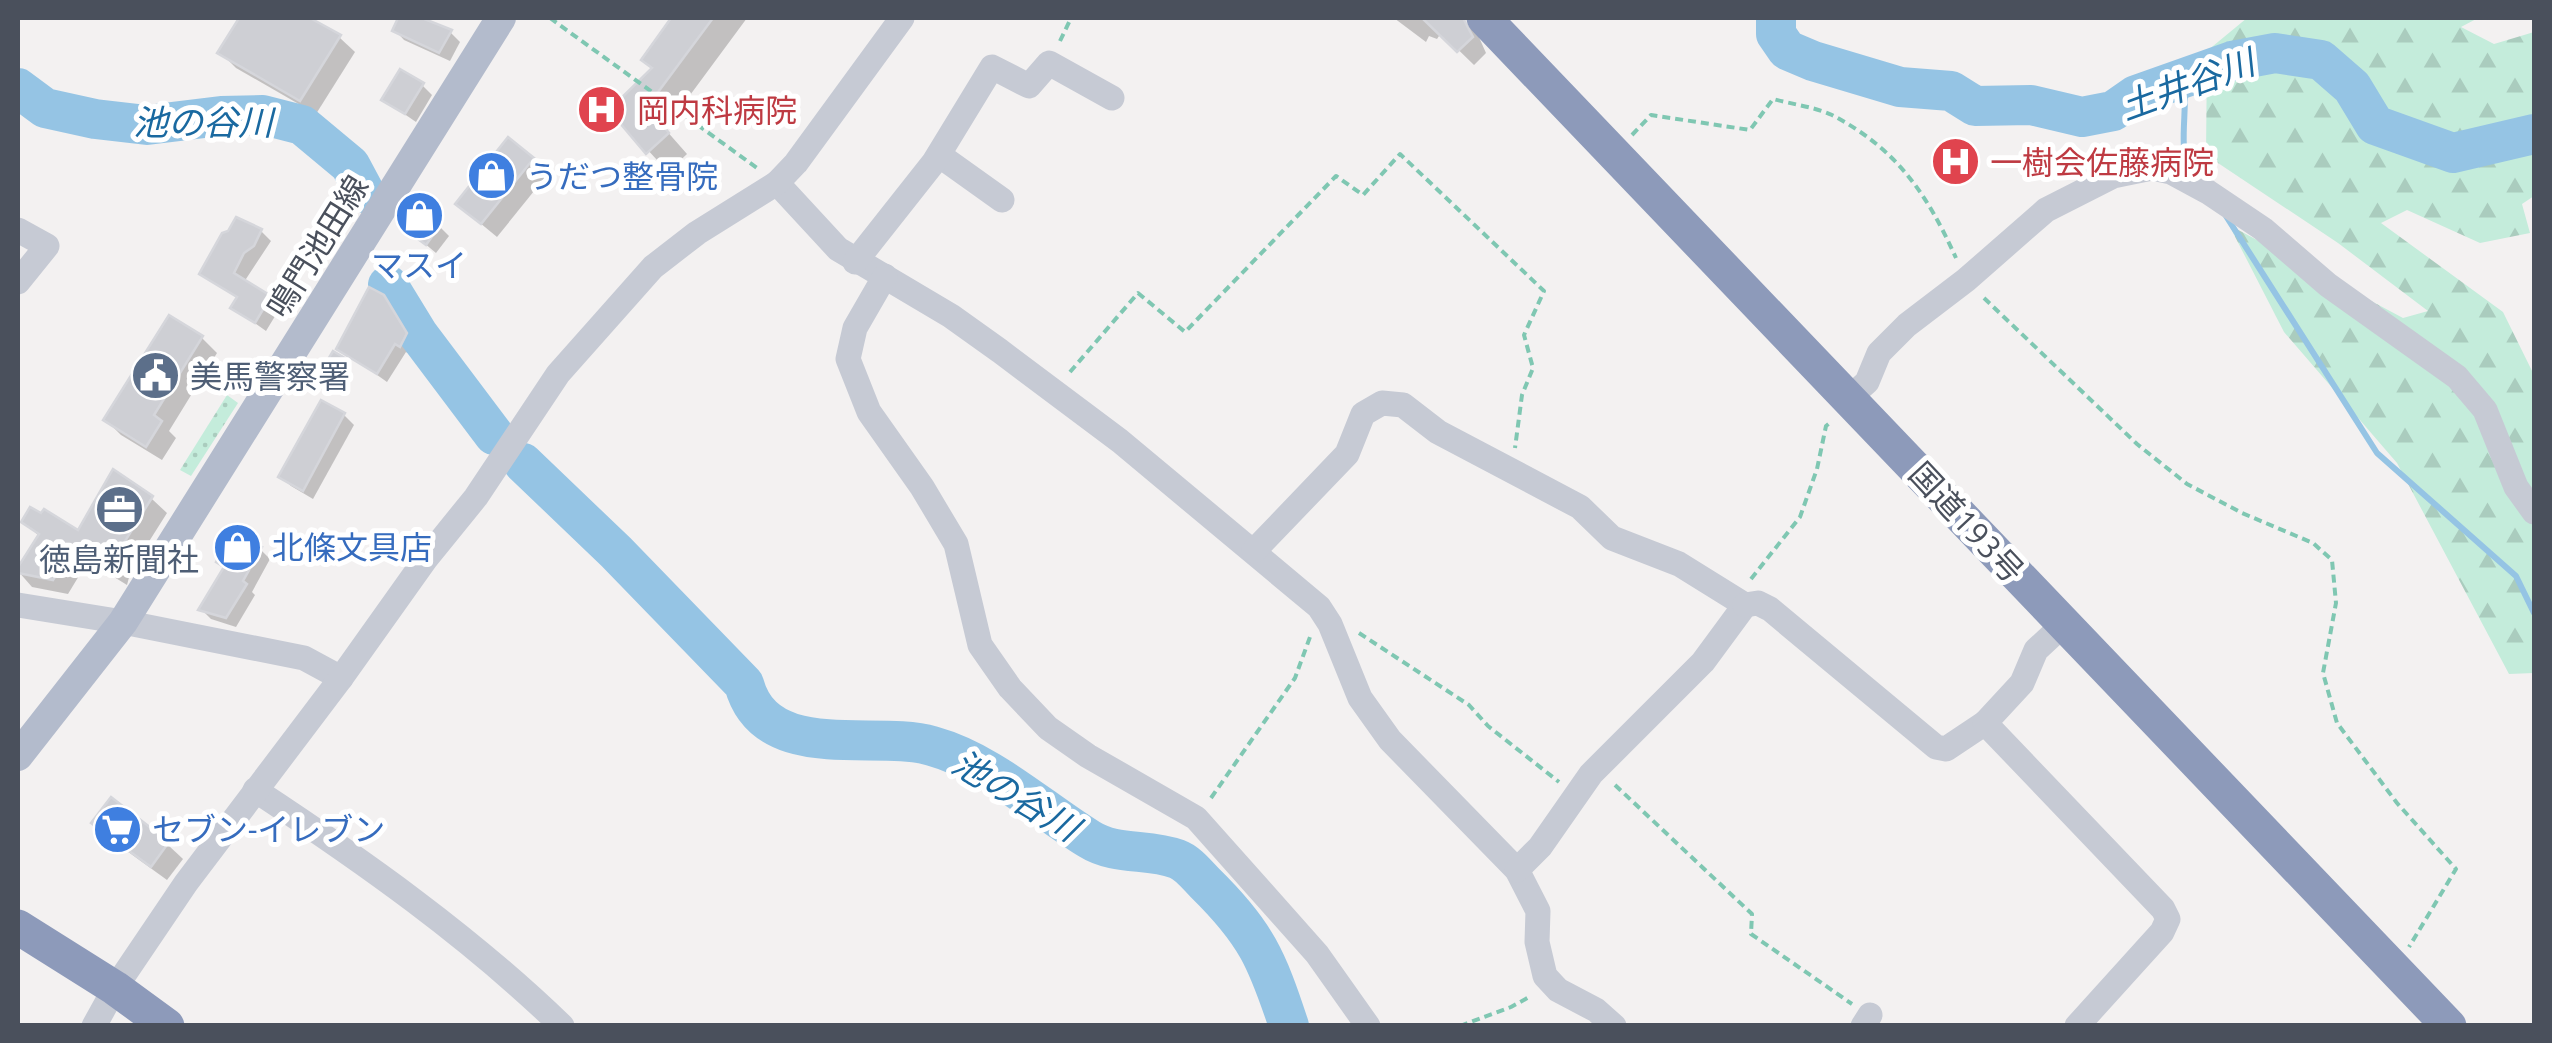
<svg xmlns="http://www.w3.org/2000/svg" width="2552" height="1043" font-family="Ubuntu,'Noto Sans JP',sans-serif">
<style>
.forest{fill:url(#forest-firs)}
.garden{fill:url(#garden-dots)}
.shadow{fill:#0003}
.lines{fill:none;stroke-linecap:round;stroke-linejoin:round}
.stream{stroke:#95c4e4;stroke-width:6}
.river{stroke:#95c4e4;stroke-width:40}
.building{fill:#cecfd4;stroke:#d5d6db;stroke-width:2.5}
.path{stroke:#7fc7b2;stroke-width:4;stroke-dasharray:8 5;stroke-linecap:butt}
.minor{stroke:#c6cad4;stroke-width:25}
.major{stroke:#b3bbcc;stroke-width:30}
.highway{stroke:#8d9aba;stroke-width:35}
.labels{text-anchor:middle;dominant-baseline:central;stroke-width:10;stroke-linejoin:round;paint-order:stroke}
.health-label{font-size:32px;fill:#be3a42;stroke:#fff;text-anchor:start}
.shop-label{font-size:32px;fill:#366cbe;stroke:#fff;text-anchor:start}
.street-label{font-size:32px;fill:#4a505c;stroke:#fff}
.service-label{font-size:32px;fill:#4e5e75;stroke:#fff;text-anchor:start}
.water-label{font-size:35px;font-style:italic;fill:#1a69a0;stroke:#fff}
</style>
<defs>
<pattern id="forest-firs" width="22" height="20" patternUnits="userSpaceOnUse" patternTransform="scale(2.5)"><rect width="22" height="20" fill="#c4ecdb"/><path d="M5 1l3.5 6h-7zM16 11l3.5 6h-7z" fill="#aaccbe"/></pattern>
<pattern id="garden-dots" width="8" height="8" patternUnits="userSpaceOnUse" patternTransform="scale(2.5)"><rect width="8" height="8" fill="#c4ecdb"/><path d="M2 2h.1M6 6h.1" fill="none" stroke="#aaccbe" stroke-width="1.8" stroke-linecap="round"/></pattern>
</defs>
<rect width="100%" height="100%" fill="#f3f1f1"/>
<!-- forest -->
<polygon class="forest" points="2247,18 2478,18 2461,27 2494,44 2534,32 2534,196 2522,204 2530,233 2480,243 2407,210 2381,223 2503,312 2534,375 2534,673 2509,674 2397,463 2284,332 2229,225 2403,318 2428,311 2338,243 2206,155 2207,51"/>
<!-- garden -->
<polygon class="garden" points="227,395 238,403 191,476 180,470"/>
<!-- shadow -->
<g class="shadow">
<polygon points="242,18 305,18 339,37 355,52 316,114 236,68 221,53"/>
<polygon points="401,18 415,18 450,32 460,42 450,61 404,40 395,30"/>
<polygon points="674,18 747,18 665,129 687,154 668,172 612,111 654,69 644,59"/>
<polygon points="1394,18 1460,18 1478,35 1486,53 1474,65 1441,33 1437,39 1429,36 1426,42"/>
<polygon points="422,85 432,95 416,122 384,100"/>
<polygon points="532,160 547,175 497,237 474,218"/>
<polygon points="439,226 449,236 436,253 406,228"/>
<polygon points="261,231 271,241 244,282 280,308 266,331 234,308 239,299 202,274"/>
<polygon points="382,297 393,308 416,345 411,355 406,352 387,382 339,348"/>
<polygon points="170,318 202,338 217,353 169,431 176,438 162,460 121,435 106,420"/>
<polygon points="346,362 351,366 337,389 324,382"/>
<polygon points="344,415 354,425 313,499 291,486 281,477"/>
<polygon points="114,472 138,486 167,513 131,570 127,585 88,561 68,594 32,587 18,571 40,537 24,522 79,533"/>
<polygon points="260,549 270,559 252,592 255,595 236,627 211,619 202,610 226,569 219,562"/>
<polygon points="94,823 167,844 183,859 167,880 109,838"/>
</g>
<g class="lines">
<!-- stream -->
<g class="stream">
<path d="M2184 79C2188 112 2178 141 2189 173"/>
<polyline points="2226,216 2377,453 2516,576 2534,613"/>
</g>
<!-- river -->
<g class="river">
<polyline points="1776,18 1776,34 1787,50 1813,61 1900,87 1951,91 1975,106 2031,105 2082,117 2113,111 2136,95 2232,61 2275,53 2321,60 2352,87 2375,125 2453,153 2534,134"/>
<polyline points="18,88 45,108 95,119 147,125 221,116 263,115 302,125 350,165 365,193"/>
<polyline points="388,285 418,334 494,435"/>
<path d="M523 463 616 552 744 684C766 765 874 729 932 746 990 762 1039 808 1089 839 1116 856 1148 848 1177 859 1188 863 1197 875 1205 883 1256 933 1267 959 1289 1026"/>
</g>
</g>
<!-- building -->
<g class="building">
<polygon points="239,18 310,18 341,35 300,101 217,53"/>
<polygon points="398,18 422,18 452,30 439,53 392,31"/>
<polygon points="671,18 713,18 647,107 669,133 646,154 609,110 652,68 641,60"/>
<polygon points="1422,18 1463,18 1473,37 1457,52"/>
<polygon points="400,69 424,83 405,114 381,100"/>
<polygon points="508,137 534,158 481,224 455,204"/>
<polygon points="418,208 441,224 426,245 403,228"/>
<polygon points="236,217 262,229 254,246 244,253 234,273 271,296 255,323 230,308 237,297 199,274 222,233 228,231"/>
<polygon points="369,287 384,295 407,333 400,347 395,344 377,374 336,349"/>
<polygon points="169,315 203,336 154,415 162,421 146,447 103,420"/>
<polygon points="333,351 348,360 332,387 317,378"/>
<polygon points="321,400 345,413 303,491 278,477"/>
<polygon points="113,469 153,496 117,554 112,572 72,548 53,580 18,573 18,567 39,534 21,522 30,507 41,513 44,509 78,530"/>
<polygon points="233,531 262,547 243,581 247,584 226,618 198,610 224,567 216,562"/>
<polygon points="111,797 169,842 151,867 91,823"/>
</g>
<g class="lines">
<!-- path -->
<g class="path">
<polyline points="550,18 757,168"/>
<polyline points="1060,41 1071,18"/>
<path d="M1632 135 1651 115 1750 130 1773 99C1791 104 1815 107 1832 115 1897 149 1927 194 1956 258"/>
<polyline points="1984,298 2137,444 2187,484 2242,513 2313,543 2332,560 2336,603 2323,673 2337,723 2397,803 2456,869 2409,947"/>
<polyline points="1070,372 1138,293 1185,332 1336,176 1363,195 1400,154 1544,291 1524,335 1533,368 1522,395 1515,448"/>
<polyline points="1751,579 1800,517 1817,469 1826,426 1831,422"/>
<polyline points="1359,633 1469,705 1488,726 1559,782"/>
<polyline points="1615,785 1752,914 1751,934 1852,1004"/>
<polyline points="1211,798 1295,678 1310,637"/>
<polyline points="1460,1026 1511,1007 1531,996"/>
</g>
<!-- minor -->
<g class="minor">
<polyline points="939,155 1002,200"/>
<polyline points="777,183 838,249 951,316 1000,351 1120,441 1319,607 1330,624 1360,698 1390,740 1517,870 1538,911 1537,942 1545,976 1558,990 1596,1010 1614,1026"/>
<polyline points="18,230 47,246 18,282"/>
<polyline points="855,262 934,162 992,67 1029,86 1049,63 1112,98"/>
<polyline points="885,276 855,328 848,359 869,412 922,487 956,544 980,645 1010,688 1048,728 1088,756 1196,818 1317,954 1368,1026"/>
<polyline points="1850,397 1867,382 1879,353 1907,325 1966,280 2046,210 2113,176 2152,168 2171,172 2208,192 2263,229 2328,285 2457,377 2485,410 2516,487 2534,512"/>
<polyline points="1254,551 1347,454 1363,414 1382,403 1403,405 1438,432 1580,507 1612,538 1679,564 1745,605 1703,662 1591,774 1540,847 1517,870"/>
<polyline points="18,605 123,622 304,658 341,678"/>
<polyline points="1745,605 1758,603 1770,609 1936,747 1946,749 1985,723"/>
<polyline points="2063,625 2036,650 2022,683 1985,723 2163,909 2168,919 2162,932 2077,1026"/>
<path d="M255 790C363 861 469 936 562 1026"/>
<polyline points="94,1026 115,988 186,883 341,678 425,560 476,497 558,374 653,267 697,233 777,183 796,163 902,18"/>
<polyline points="1863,1026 1870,1015"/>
</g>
<!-- major -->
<polyline class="major" points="18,756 123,622 501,18"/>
<!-- highway -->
<g class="highway">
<polyline points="1484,18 2449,1026"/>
<polyline points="18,927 115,988 167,1026"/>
</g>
</g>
<!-- icons -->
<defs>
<symbol id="hospital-disc" viewBox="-11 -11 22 22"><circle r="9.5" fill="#e0444e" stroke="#fff"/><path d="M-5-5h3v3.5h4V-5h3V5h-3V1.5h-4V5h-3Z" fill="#fff"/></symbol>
<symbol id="shop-disc" viewBox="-11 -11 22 22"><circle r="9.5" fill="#3f7fe0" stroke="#fff"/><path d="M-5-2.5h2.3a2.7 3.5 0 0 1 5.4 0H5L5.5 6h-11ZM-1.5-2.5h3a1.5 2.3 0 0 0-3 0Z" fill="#fff"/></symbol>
<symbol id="civic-disc" viewBox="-11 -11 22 22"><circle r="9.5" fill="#5c6f8a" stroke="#fff"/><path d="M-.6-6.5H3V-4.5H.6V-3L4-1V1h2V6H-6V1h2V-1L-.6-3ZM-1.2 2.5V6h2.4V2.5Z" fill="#fff"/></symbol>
<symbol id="office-disc" viewBox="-11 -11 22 22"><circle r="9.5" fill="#5c6f8a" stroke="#fff"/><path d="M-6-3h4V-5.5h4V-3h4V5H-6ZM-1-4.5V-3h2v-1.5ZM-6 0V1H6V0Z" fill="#fff"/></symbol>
<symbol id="supermarket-disc" viewBox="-11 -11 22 22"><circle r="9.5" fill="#3f7fe0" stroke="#fff"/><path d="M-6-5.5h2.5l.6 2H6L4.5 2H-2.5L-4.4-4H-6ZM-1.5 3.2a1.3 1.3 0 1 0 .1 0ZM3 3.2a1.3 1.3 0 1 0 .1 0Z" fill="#fff"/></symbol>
</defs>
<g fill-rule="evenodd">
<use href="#hospital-disc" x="574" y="82" width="55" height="55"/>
<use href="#hospital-disc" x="1928" y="134" width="55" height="55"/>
<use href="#shop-disc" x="464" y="148" width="55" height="55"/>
<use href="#shop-disc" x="392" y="188" width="55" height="55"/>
<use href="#civic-disc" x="128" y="348" width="55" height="55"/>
<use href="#office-disc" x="92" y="482" width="55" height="55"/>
<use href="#shop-disc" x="210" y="520" width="55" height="55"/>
<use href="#supermarket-disc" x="90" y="802" width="55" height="55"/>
</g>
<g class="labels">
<!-- health labels -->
<g class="health-label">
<text x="637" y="110">岡内科病院</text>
<text x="1990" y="162">一樹会佐藤病院</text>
</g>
<!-- shop labels -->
<g class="shop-label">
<text x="526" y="176">うだつ整骨院</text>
<text x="419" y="265" text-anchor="middle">マスイ</text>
<text x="272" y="547">北條文具店</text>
<text x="152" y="829">セブン-イレブン</text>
</g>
<!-- street labels -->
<g class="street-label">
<text transform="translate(317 246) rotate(-58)">鳴門池田線</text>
<text transform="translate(1967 522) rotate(47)">国道193号</text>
</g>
<!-- service labels -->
<g class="service-label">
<text x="190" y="376">美馬警察署</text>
<text x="119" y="559" text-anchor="middle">徳島新聞社</text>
</g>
<!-- water labels -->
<g class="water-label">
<text transform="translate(2187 84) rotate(-20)">土井谷川</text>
<text x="203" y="122">池の谷川</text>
<text transform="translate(1016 795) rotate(31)">池の谷川</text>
</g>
</g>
<!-- border -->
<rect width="2552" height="1043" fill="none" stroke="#4a505c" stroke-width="40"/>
</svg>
